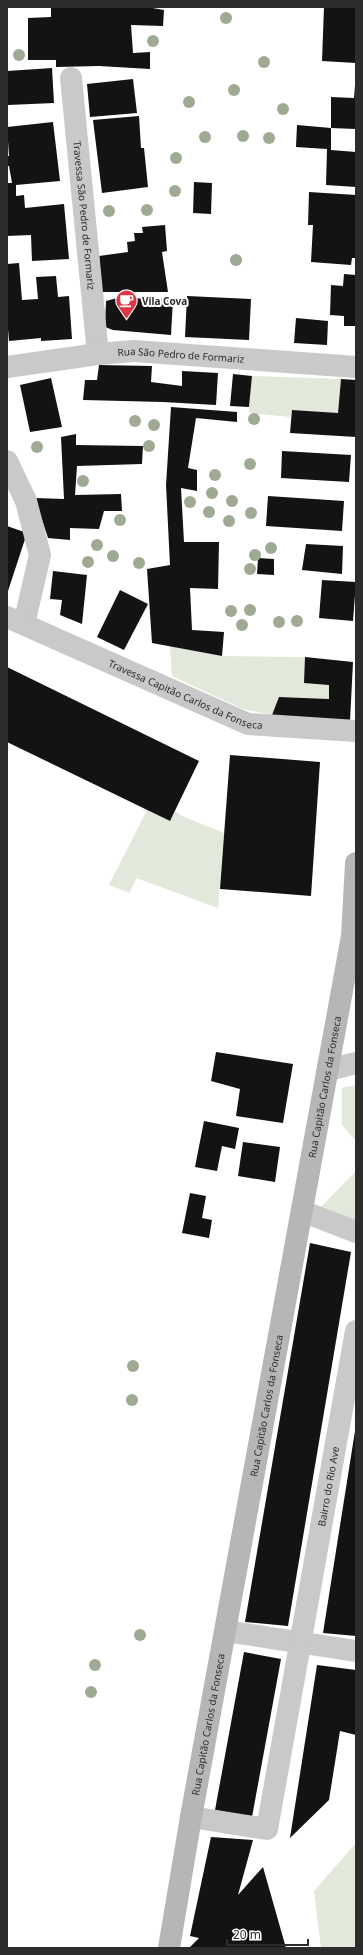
<svg xmlns="http://www.w3.org/2000/svg" width="363" height="1955" font-family="'Noto Sans',sans-serif">
<style>
.green{fill:#e3e9da}
.building{fill:#131313}
.lines{fill:none;stroke-linecap:round;stroke-linejoin:round}
.minor{stroke:#c9c9c9;stroke-width:22}
.secondary{stroke:#b6b6b6;stroke-width:22}
.tree{fill:#9faa94}
.labels{text-anchor:middle;dominant-baseline:central;stroke-width:4;stroke-linejoin:round;paint-order:stroke}
.street-label{font-size:10px;fill:#2c2c2c;stroke:#fff}
.poi-label{font-size:10px;font-weight:bold;fill:#2c2c2c;stroke:#fff;text-anchor:start}
</style>
<rect width="100%" height="100%" fill="#fff"/>
<!-- green -->
<g class="green">
<polygon points="252,376 341,379 338,413 292,410 291,417 249,413"/>
<polygon points="170,646 222,656 305,657 329,685 329,699 280,697 272,715 243,709 172,676"/>
<polygon points="147,810 169,821 175,811 182,816 224,833 218,908 136,878 130,893 109,885"/>
<polygon points="356,1085 356,1141 342,1125 342,1088"/>
<polygon points="356,1171 356,1222 319,1209"/>
<polygon points="356,1843 356,1948 321,1948 314,1891"/>
</g>
<!-- building -->
<g class="building">
<polygon points="51,7 147,7 164,10 163,26 131,25 133,53 150,52 150,69 99,66 56,67 56,60 28,60 28,18 51,17"/>
<polygon points="324,7 356,7 356,63 322,61"/>
<polygon points="52,68 54,103 8,105 7,71"/>
<polygon points="133,79 137,113 90,117 87,84"/>
<polygon points="355,85 356,129 331,128 331,150 356,152 356,187 326,185 327,149 296,147 297,125 331,128 331,97 354,98"/>
<polygon points="139,116 141,148 144,148 148,187 102,193 93,120"/>
<polygon points="53,122 60,181 16,185 16,196 24,195 25,208 64,204 69,259 32,261 31,235 7,236 7,183 12,183 9,166 7,166 7,156 9,156 7,127"/>
<polygon points="194,182 212,183 211,214 193,213"/>
<polygon points="309,192 356,195 356,258 352,258 351,265 311,262 313,225 308,225"/>
<polygon points="165,225 167,251 162,252 168,292 102,292 99,256 128,252 127,242 135,241 134,233 143,233 142,227"/>
<polygon points="19,263 22,300 38,299 36,277 56,276 58,297 69,296 72,339 41,341 41,338 9,341 7,317 7,264"/>
<polygon points="344,274 356,275 356,326 344,326 344,316 330,315 331,285 343,286"/>
<polygon points="187,296 251,299 249,340 185,337"/>
<polygon points="117,298 173,299 171,335 113,330 105,327 106,301"/>
<polygon points="296,318 328,321 327,345 294,343"/>
<polygon points="99,365 152,366 151,382 182,386 182,371 218,373 216,405 163,402 83,400 85,380 97,380"/>
<polygon points="233,374 252,376 249,407 230,406"/>
<polygon points="51,378 62,427 30,432 20,385"/>
<polygon points="341,379 356,380 356,437 290,433 292,410 338,413"/>
<polygon points="171,407 237,412 237,422 196,418 188,468 197,470 197,491 181,488 184,542 219,542 218,589 190,588 192,630 224,632 222,656 152,643 147,569 170,565 166,485"/>
<polygon points="76,434 76,445 143,446 142,464 77,466 75,495 121,494 122,511 104,511 99,529 70,528 70,540 48,538 35,498 64,499 61,437"/>
<polygon points="282,451 351,455 349,482 281,478"/>
<polygon points="268,496 344,501 342,531 266,526"/>
<polygon points="7,526 27,533 7,594"/>
<polygon points="306,544 343,546 342,574 302,570"/>
<polygon points="258,558 274,559 274,575 257,574"/>
<polygon points="53,571 87,575 82,624 60,615 62,600 50,599"/>
<polygon points="322,580 356,582 353,621 319,618"/>
<polygon points="120,590 148,604 124,650 97,637"/>
<polygon points="305,657 353,662 350,721 272,715 279,697 329,699 329,685 304,683"/>
<polygon points="7,667 199,761 170,821 7,742"/>
<polygon points="230,755 320,762 311,896 220,889"/>
<polygon points="216,1052 293,1064 283,1123 236,1116 240,1089 211,1081"/>
<polygon points="204,1121 239,1128 235,1149 222,1146 217,1171 195,1167"/>
<polygon points="243,1142 280,1147 275,1182 238,1176"/>
<polygon points="190,1193 206,1196 202,1218 212,1220 209,1238 182,1233"/>
<polygon points="310,1243 351,1252 288,1626 245,1622"/>
<polygon points="355,1431 356,1431 356,1636 323,1633"/>
<polygon points="244,1652 281,1659 252,1817 215,1810"/>
<polygon points="317,1665 356,1670 356,1735 340,1731 329,1800 290,1838"/>
<polygon points="211,1837 253,1840 238,1895 263,1867 286,1948 189,1948 199,1938 190,1936"/>
</g>
<g class="lines">
<!-- minor -->
<g class="minor">
<path id="s1" d="M71 78 98 354"/>
<path id="s2" d="M7 367 98 354 134 351 356 367"/>
<polyline points="7,461 26,501 40,555 24,624"/>
<path id="s3" d="M7 617 248 724 356 731"/>
<polyline points="328,1070 356,1063"/>
<polyline points="302,1211 356,1232"/>
<polyline points="225,1631 356,1651"/>
<path id="s4" d="M191 1817 267 1829 356 1331"/>
</g>
<!-- secondary -->
<path class="secondary" id="s5" d="M169 1948 191 1817 352 936 356 863"/>
</g>
<!-- trees -->
<g class="tree">
<circle cx="226" cy="18" r="6"/>
<circle cx="153" cy="41" r="6"/>
<circle cx="19" cy="55" r="6"/>
<circle cx="264" cy="62" r="6"/>
<circle cx="234" cy="90" r="6"/>
<circle cx="189" cy="102" r="6"/>
<circle cx="283" cy="109" r="6"/>
<circle cx="243" cy="136" r="6"/>
<circle cx="205" cy="137" r="6"/>
<circle cx="269" cy="138" r="6"/>
<circle cx="176" cy="158" r="6"/>
<circle cx="175" cy="191" r="6"/>
<circle cx="147" cy="210" r="6"/>
<circle cx="109" cy="211" r="6"/>
<circle cx="236" cy="260" r="6"/>
<circle cx="254" cy="419" r="6"/>
<circle cx="135" cy="421" r="6"/>
<circle cx="154" cy="425" r="6"/>
<circle cx="149" cy="446" r="6"/>
<circle cx="37" cy="447" r="6"/>
<circle cx="250" cy="464" r="6"/>
<circle cx="215" cy="475" r="6"/>
<circle cx="83" cy="481" r="6"/>
<circle cx="212" cy="493" r="6"/>
<circle cx="232" cy="501" r="6"/>
<circle cx="190" cy="502" r="6"/>
<circle cx="209" cy="512" r="6"/>
<circle cx="251" cy="513" r="6"/>
<circle cx="120" cy="520" r="6"/>
<circle cx="229" cy="521" r="6"/>
<circle cx="97" cy="545" r="6"/>
<circle cx="271" cy="548" r="6"/>
<circle cx="255" cy="555" r="6"/>
<circle cx="113" cy="556" r="6"/>
<circle cx="88" cy="562" r="6"/>
<circle cx="139" cy="563" r="6"/>
<circle cx="250" cy="569" r="6"/>
<circle cx="250" cy="610" r="6"/>
<circle cx="231" cy="611" r="6"/>
<circle cx="297" cy="621" r="6"/>
<circle cx="279" cy="622" r="6"/>
<circle cx="242" cy="625" r="6"/>
<circle cx="133" cy="1366" r="6"/>
<circle cx="132" cy="1400" r="6"/>
<circle cx="140" cy="1635" r="6"/>
<circle cx="95" cy="1665" r="6"/>
<circle cx="91" cy="1692" r="6"/>
</g>
<!-- icons -->
<defs>
<symbol id="cafe-pin" viewBox="-11 -11 22 30"><path d="M0 17L-7.5 6A9.5 9.5 0 1 1 7.5 6Z" fill="#dc3647" stroke="#fff"/><path d="M-5.5-4.5H6V0H3Q3 3.5 0 3.5H-2.5Q-5.5 3.5-5.5 0ZM3-3.2v2h1.7v-2ZM-6 4.5H4V6H-6Z" fill="#fff"/></symbol>
</defs>
<g fill-rule="evenodd">
<use href="#cafe-pin" x="114" y="288" width="25" height="34"/>
</g>
<g class="labels">
<!-- street labels -->
<g class="street-label">
<text stroke="none"><textPath href="#s1" startOffset="138">Travessa São Pedro de Formariz</textPath></text>
<text stroke="none"><textPath href="#s2" startOffset="175">Rua São Pedro de Formariz</textPath></text>
<text stroke="none"><textPath href="#s3" startOffset="195">Travessa Capitão Carlos da Fonseca</textPath></text>
<text stroke="none"><textPath href="#s5" startOffset="875">Rua Capitão Carlos da Fonseca</textPath></text>
<text stroke="none"><textPath href="#s5" startOffset="551">Rua Capitão Carlos da Fonseca</textPath></text>
<text stroke="none"><textPath href="#s4" startOffset="425">Bairro do Rio Ave</textPath></text>
<text stroke="none"><textPath href="#s5" startOffset="227">Rua Capitão Carlos da Fonseca</textPath></text>
</g>
<!-- poi labels -->
<g class="poi-label">
<text x="142" y="301">Vila Cova</text>
</g>
</g>
<!-- border -->
<rect width="363" height="1955" fill="none" stroke="#2c2c2c" stroke-width="16"/>
<!-- scale -->
<path d="M227 1939v6h81v-6" fill="none" stroke="#2c2c2c" stroke-width="2"/>
<text x="233" y="1939" font-size="12" fill="#2c2c2c" stroke="#ffffff" stroke-width="3" paint-order="stroke">20 m</text>
</svg>
